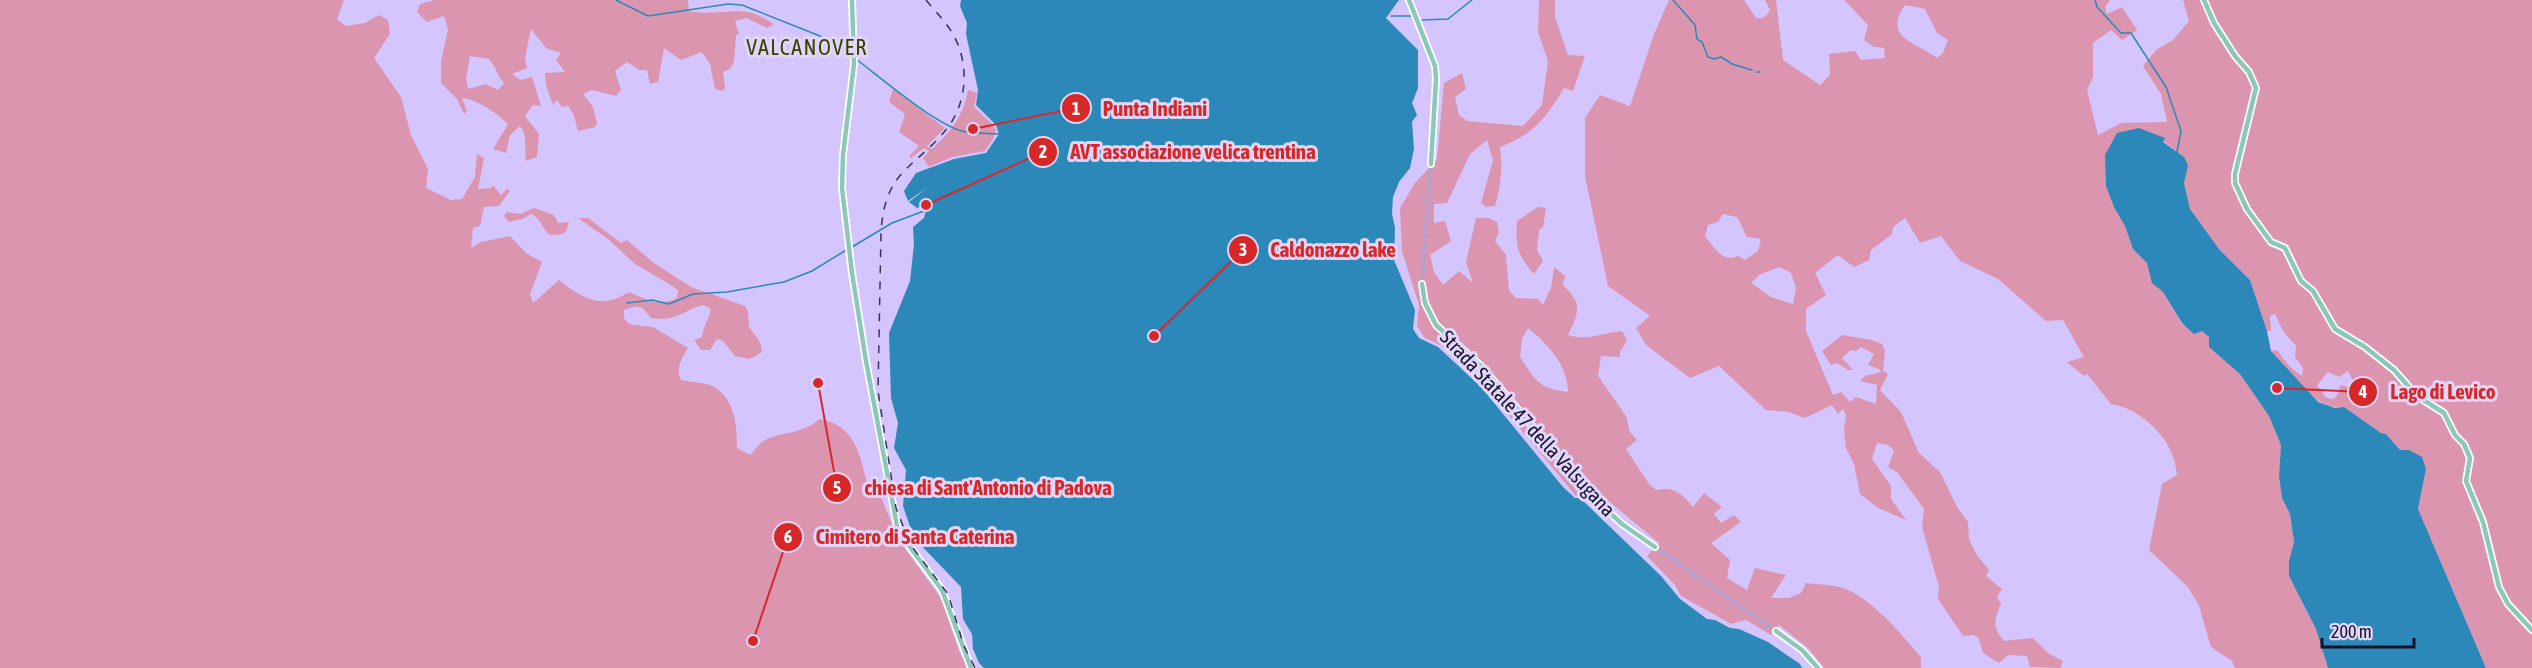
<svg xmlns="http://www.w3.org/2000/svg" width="2532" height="668" font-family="'Asap Condensed',sans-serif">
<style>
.green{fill:#dc95ae;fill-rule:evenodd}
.water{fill:#2c88b9}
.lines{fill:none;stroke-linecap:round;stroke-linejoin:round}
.stream{stroke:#2c88b9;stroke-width:1.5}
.major-tunnel{stroke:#afa1d4;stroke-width:4.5;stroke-dasharray:4.5 2;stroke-linecap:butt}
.major-casing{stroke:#fff;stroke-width:8}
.major{stroke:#8cc7bb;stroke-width:4.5}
.rail{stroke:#3b334e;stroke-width:1.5;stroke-dasharray:8 8;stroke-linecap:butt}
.labels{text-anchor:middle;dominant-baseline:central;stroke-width:6;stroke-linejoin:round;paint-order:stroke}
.street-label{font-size:20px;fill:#191227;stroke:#dfd6fa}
.quarter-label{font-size:22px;letter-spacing:1.5px;fill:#373f00;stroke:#dfd6fa}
.leader{fill:none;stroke:#d62828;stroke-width:2}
.callout-dot{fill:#d62828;stroke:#dfd6fa;stroke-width:2}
.mark-label{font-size:18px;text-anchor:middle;font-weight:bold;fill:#fff}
.callout-label{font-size:21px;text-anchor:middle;font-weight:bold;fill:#d62828;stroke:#dfd6fa;stroke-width:6;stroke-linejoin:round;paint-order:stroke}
</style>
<rect width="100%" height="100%" fill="#d4c5ff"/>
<!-- green -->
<g class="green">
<path d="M0 0H344L337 19 346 26 365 23 379 15 388 20 390 34 374 58 401 97 411 135 428 169 426 188 451 200 462 199 475 177 477 154 484 158 478 189 491 188 493 185 501 195 507 189 510 191 499 206 484 207 480 226 473 228 471 248 481 242 510 236 526 253 542 262 530 294 533 303 559 280C584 299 600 310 629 292 647 300 659 307 677 298L678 291 674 287 635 264 608 239 578 218H588L621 243 627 240 654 263 691 287 745 306 748 311 749 327C755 336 762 341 762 352L750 359 735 356 723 341 717 339 710 350H701L694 340 702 337C703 327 709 319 711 309L703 305C681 311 678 322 651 318 641 306 641 304 624 310V318L629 324 653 327 688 348C682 358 675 368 681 380 690 382 701 382 710 385 735 396 737 424 737 448L750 455C755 450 760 442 767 439 787 431 802 434 820 419 854 425 860 453 867 483L879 492 898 539 941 598 959 651 968 668H0Z"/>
<path d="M435 0H688L689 11C710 16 730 8 752 13 759 15 767 20 774 24L767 28 746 18 735 21 739 34 736 35 734 62 730 69 723 72 725 88 722 91 715 89 710 64 702 52 681 60 664 48 658 82 650 84 647 70H639L627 62 615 71 621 90 616 96 592 90 583 94 593 107 597 123 595 127 578 131 574 116 569 106 562 107 557 100 553 105 546 85 545 73 565 72 556 60 561 53 546 48 531 29 525 58 527 68 512 74 521 80 532 77 541 106 533 105 525 116 539 134 537 157 526 161C524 148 528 136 520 126L510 135 506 153 493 149 508 124C497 113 476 99 462 98L467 111 464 114 457 99 441 83V61L448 30 444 16 427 22 417 12 420 4ZM470 56 489 59C496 67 497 75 504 83L498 90 486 84 468 89 466 79Z"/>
<path d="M1539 0H1555V17L1568 55 1585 56 1573 91 1564 88C1547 117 1533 135 1500 147 1503 167 1501 186 1495 206L1486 207 1481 203 1493 160 1487 140 1470 154 1447 203 1434 204V223L1445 221 1451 241 1430 255 1434 272 1443 285 1459 271 1473 283 1466 262 1476 218H1489L1497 222 1499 232 1495 241 1506 255 1509 291 1516 298 1538 299 1543 305 1551 288 1554 267 1565 276 1563 285C1583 304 1579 311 1568 335 1587 341 1603 333 1622 331L1627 340 1620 352V357L1601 356 1598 376 1626 416 1630 432 1637 440 1626 449 1649 484 1656 490C1674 486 1682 493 1693 507L1704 493 1722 507 1714 514 1721 523 1734 515 1741 522 1711 543 1730 560 1727 578 1747 590 1755 568 1786 575 1771 598H1789L1801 593 1806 583C1820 585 1835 584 1848 590 1875 602 1902 635 1921 657V668H1824L1809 649 1779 625 1771 635 1746 620 1731 624 1681 596 1675 585 1647 556 1659 543 1593 488 1576 496 1484 385 1442 346 1424 337 1417 326 1419 305 1402 251 1400 208 1415 183 1437 159 1444 83 1462 73 1466 89 1455 97 1459 115 1467 121 1523 126 1542 105 1548 61 1538 32ZM1528 328C1548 344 1568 366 1568 392 1537 388 1536 381 1520 357L1522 339Z"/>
<path d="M1669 0H1744L1756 18C1763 19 1767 16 1770 10L1765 0H1776L1783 60 1820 85 1830 75 1829 54 1855 51 1861 60 1885 58 1884 48 1874 47 1864 40 1868 25 1844 0H2110L2105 7 2107 14 2122 7 2137 30 2122 40 2111 30 2093 43V77L2087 90 2098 135 2121 123 2167 122 2161 94 2143 66 2156 50 2173 40 2189 21 2183 0H2202L2248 72 2254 88 2233 173V184L2246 210 2264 236 2284 249 2299 282 2312 292 2334 330 2364 348 2443 414 2453 436 2462 445 2469 458 2465 482 2482 523 2500 595 2532 633V668H2486L2418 509 2426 469 2400 450 2386 434 2381 433 2344 407C2313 410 2288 373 2271 351L2277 350 2290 367 2302 376 2303 368 2295 357 2296 346 2283 331 2275 314 2270 316 2271 331H2267L2250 280 2219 249 2190 209 2184 183V157L2163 141 2165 138 2114 207 2125 225 2133 249 2147 262 2153 283 2163 292 2182 324 2202 331 2209 337 2210 347 2240 374 2269 416 2281 445 2279 476 2282 498 2290 514 2294 542 2289 561V576L2316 629 2328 668H2235L2232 661 2211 647 2199 606 2188 587 2149 550 2162 484 2177 475C2176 469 2175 462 2173 457 2166 433 2136 407 2111 404L2087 374 2084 376 2067 362 2084 357 2063 320 2046 321 1998 279 1960 261 1941 236 1920 243 1905 218 1893 227 1892 234 1871 250 1869 260 1854 267 1838 255 1815 273 1826 295 1806 309V331L1833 395 1841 392 1850 402 1856 397 1876 404 1877 385 1860 381 1865 376 1881 372 1879 369 1868 365 1874 354 1861 347 1856 351 1851 350 1842 358 1853 370H1848L1837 363 1831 365 1822 351 1842 335 1872 340 1882 344 1885 351 1883 371 1888 374 1880 390 1901 412 1919 453 1940 472 1957 507 1968 522 1969 539 1976 554 1989 570 1986 576 2002 589 1997 597 2001 604C1994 620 1992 627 2004 641L2033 638 2049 654 2063 661 2060 668 2030 667 2027 656 2008 655 1999 663 1983 653 1979 639 1974 635 1963 636 1938 599 1939 587 1922 527 1924 509 1897 472 1888 467 1894 451 1888 445 1877 443 1872 459 1891 486V499L1906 520 1878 508 1860 494 1854 464 1846 448 1844 430 1846 415 1843 409 1838 414 1832 405 1805 418 1788 412 1766 410 1719 366 1690 378 1646 345 1636 328 1650 316 1608 286 1585 176V118L1600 95 1630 106 1654 34ZM1905 5 1925 9 1937 33 1948 40 1943 53 1937 58C1916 42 1882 38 1905 5ZM1723 214 1737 217 1747 237 1761 239 1758 251 1745 260 1738 256C1722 263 1715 248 1705 236L1708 225 1718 222ZM1779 267 1791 273 1796 288 1793 304 1771 297 1751 283 1759 275ZM2348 371 2354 383 2352 388 2340 385 2339 392 2334 399 2326 398 2317 385 2328 372 2339 377Z"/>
<polygon points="2206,0 2532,0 2532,627 2509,603 2500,586 2485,521 2468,481 2472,458 2465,443 2456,434 2446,412 2418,395 2407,382 2337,328 2315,289 2302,279 2286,247 2273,240 2248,208 2236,183 2236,174 2258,88 2251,71 2236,55 2215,22"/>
<path d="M893 89 945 128 927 146 932 149C950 133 964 115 968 90L977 93 974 107 993 125 996 130 993 139 985 151 952 157 929 167 923 158 929 151 924 148 911 158 909 156 919 146 899 132 905 114 889 102Z"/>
<path d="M1538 207 1546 208 1543 227 1539 230 1537 250 1543 261 1534 274C1518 256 1515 246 1517 221Z"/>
<path d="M534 208 554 215 558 223 569 222 566 232C540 243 548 222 531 214L522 219 509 222 504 216 507 212 521 214Z"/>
</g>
<!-- water -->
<g class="water">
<polygon points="961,0 1399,0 1386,18 1418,50 1418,88 1412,103 1417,115 1412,122 1414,149 1410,168 1399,182 1393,197 1392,214 1395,228 1394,260 1415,310 1413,329 1419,338 1438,347 1481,387 1563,487 1575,498 1580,498 1661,576 1680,599 1707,619 1715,620 1730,628 1739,629 1768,642 1800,664 1802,668 984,668 979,663 973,649 972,634 963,619 961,587 914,538 903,506 906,470 894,448 898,423 891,398 889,333 910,281 914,244 913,227 924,218 927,206 940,198 917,208 909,202 928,187 908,201 904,191 916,173 954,159 986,153 999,134 996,125 976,105 978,90 966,34 967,23 960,6"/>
<polygon points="2139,128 2165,138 2163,142 2184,157 2188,165 2184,183 2190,209 2219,249 2250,280 2267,331 2271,351 2318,402 2335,408 2344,407 2381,433 2386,434 2400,450 2409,450 2422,457 2426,469 2418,509 2486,668 2328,668 2316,629 2289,576 2289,561 2294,542 2290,514 2282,498 2279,476 2281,445 2269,416 2240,374 2209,347 2209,337 2202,331 2194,334 2182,323 2163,292 2152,283 2147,263 2133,249 2125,226 2114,207 2106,186 2105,155 2117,133"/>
</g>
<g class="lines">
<!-- stream -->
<g class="stream">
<polyline points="616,0 648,16 728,4 742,5 820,36 838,45 853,56"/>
<polyline points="1673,0 1695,25 1697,39 1702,42 1708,57 1714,59 1721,57 1732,64 1752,70"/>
<polyline points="2095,0 2097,7 2121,33 2131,33 2166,87 2181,131 2177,152"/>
<polyline points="1391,16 1411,16"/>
<polyline points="1422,20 1448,19 1472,0"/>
<path d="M856 59C881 78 935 124 962 131 973 134 987 133 999 134"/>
<polyline points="1757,72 1760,72"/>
<polyline points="852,247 892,223 924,211"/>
<polyline points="627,303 652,300 669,304 693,294 727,292 784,282 812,271 848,249"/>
</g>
<!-- major-tunnel -->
<g class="major-tunnel">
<polyline points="1422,284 1431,164"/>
<polyline points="1655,547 1776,631"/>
</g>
<defs>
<g id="major">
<polyline points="852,0 854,64 843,155 842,188 852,273 866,361 898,531 942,590 971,668"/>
<polyline points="1409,0 1435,66 1436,79 1431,164"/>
<polyline points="2204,0 2214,23 2235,56 2249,72 2256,88 2235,174 2235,183 2247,209 2271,242 2285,248 2301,281 2313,291 2335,329 2365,347 2394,370 2417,396 2444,413 2455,435 2464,444 2470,458 2466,481 2483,522 2499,587 2508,604 2532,630"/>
<polyline points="1422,284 1425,303 1436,325 1481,366 1593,497 1622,524 1655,547"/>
<polyline points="1776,631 1802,650 1818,668"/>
</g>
</defs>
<!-- major casing -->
<use href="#major" class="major-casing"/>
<!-- major -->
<use href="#major" class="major"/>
<!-- rail -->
<path class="rail" d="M926 0C936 12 947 23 954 36 970 66 967 105 945 131 912 170 885 171 881 232L878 391 896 508 910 544 948 594 964 646 975 668"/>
</g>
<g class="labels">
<!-- street labels -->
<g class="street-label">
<text transform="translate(1528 423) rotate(47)">Strada Statale 47 della Valsugana</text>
</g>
<!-- quarter labels -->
<g class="quarter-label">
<text x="807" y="47">VALCANOVER</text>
</g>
</g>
<!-- callouts -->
<path class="leader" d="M973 129L1076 108M926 205L1043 152M1154 336L1243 250M2277 388L2363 392M818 383L837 488M753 641L788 537"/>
<g class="callout-dot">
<circle cx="973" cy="129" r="6"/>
<circle cx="926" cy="205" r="6"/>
<circle cx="1154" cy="336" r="6"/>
<circle cx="2277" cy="388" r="6"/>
<circle cx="818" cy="383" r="6"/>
<circle cx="753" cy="641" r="6"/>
<circle cx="1076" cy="108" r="15"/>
<circle cx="1043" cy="152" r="15"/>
<circle cx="1243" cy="250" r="15"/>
<circle cx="2363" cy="392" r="15"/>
<circle cx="837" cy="488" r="15"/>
<circle cx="788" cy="537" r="15"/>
</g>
<g class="mark-label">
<text x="1076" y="115">1</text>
<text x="1043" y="158">2</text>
<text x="1243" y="256">3</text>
<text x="2363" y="398">4</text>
<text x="837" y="494">5</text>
<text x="788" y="543">6</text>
</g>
<g class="callout-label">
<text x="1155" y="116">Punta Indiani</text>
<text x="1193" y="159">AVT associazione velica trentina</text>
<text x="1333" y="257">Caldonazzo lake</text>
<text x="2443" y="399">Lago di Levico</text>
<text x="988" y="495">chiesa di Sant'Antonio di Padova</text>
<text x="915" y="544">Cimitero di Santa Caterina</text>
</g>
<!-- scale -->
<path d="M2322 638v9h92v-9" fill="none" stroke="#191227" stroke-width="3"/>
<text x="2331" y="638" font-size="18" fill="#191227" stroke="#dfd6fa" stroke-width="4.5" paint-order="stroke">200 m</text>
</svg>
